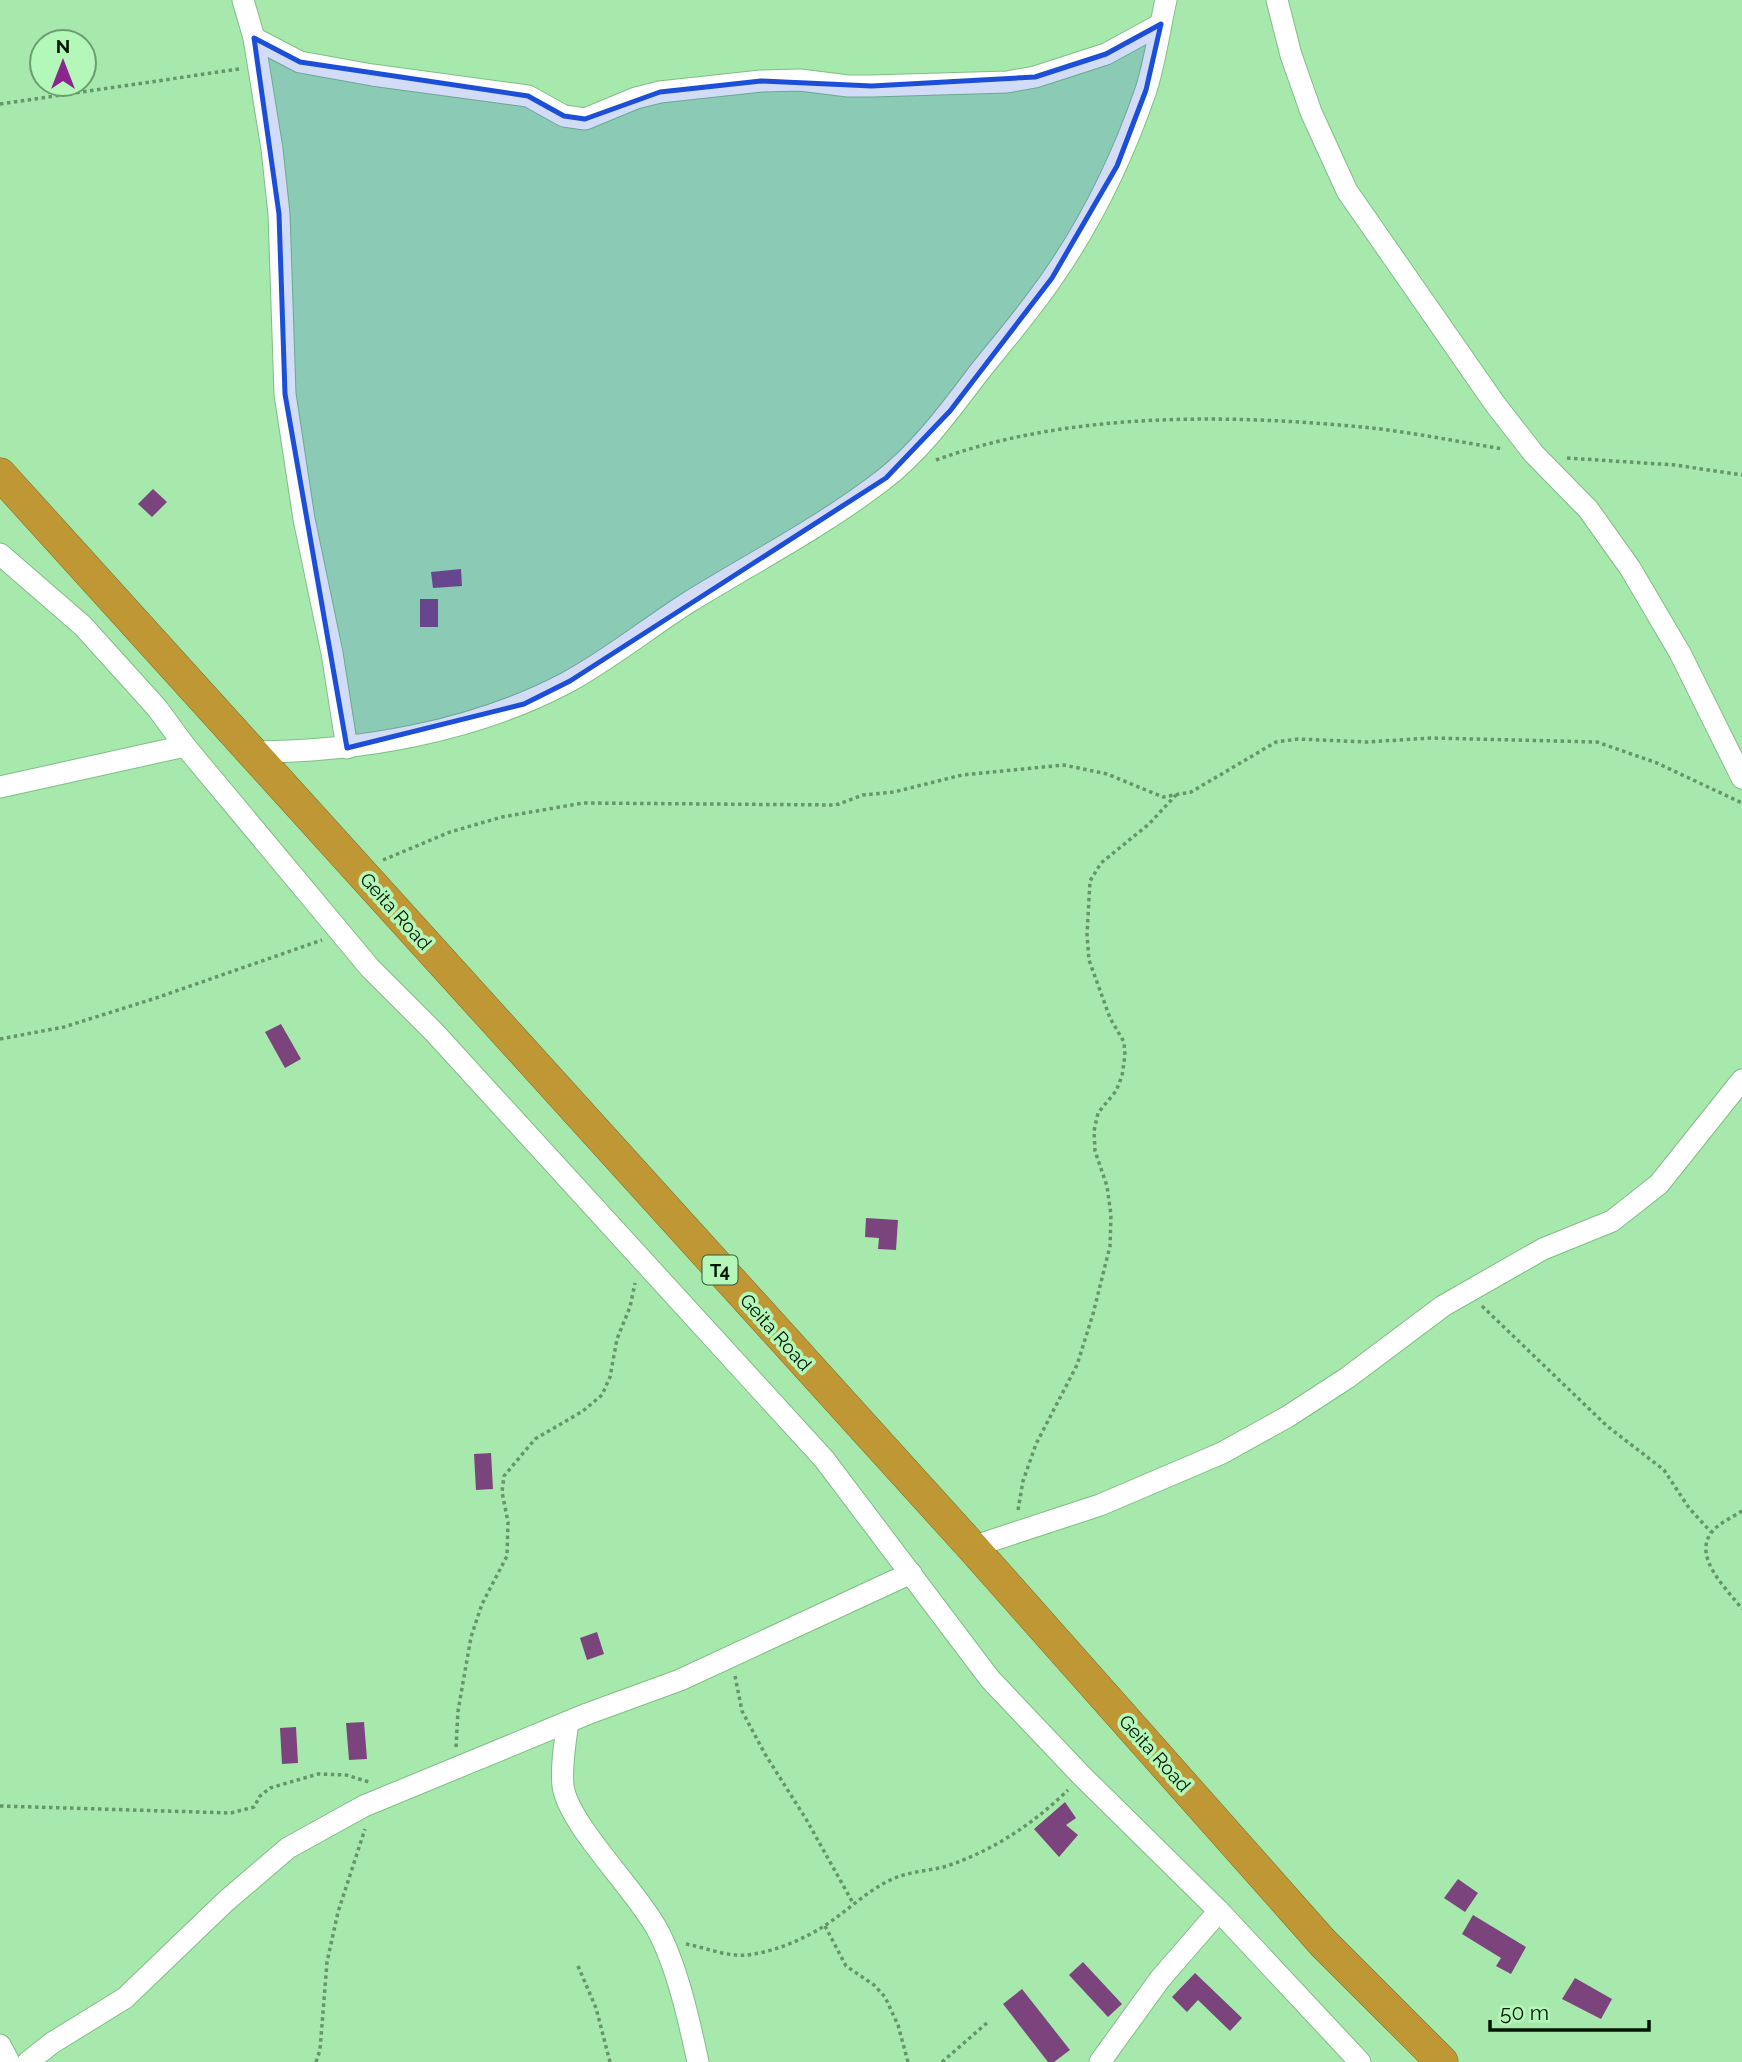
<svg xmlns="http://www.w3.org/2000/svg" width="1742" height="2062" font-family="Raleway,sans-serif">
<style>
.building{fill:#7b447c}
.lines{fill:none;stroke-linecap:round;stroke-linejoin:round}
.minor-casing{stroke:#7ebf84;stroke-width:23}
.highway-casing{stroke:#7c6a23;stroke-width:33}
.path{stroke:#659669;stroke-width:3.5;stroke-dasharray:3.5 3.5;stroke-linecap:butt}
.minor{stroke:#fff;stroke-width:21}
.highway{stroke:#bf9835;stroke-width:32}
.marked{fill:#1d4ed8;fill-opacity:0.2;stroke:#1d4ed8;stroke-width:5;stroke-linejoin:round}
.labels{text-anchor:middle;dominant-baseline:central;stroke-width:7;stroke-linejoin:round;paint-order:stroke}
.shield{fill:#b3f7b9;stroke:#365939;stroke-width:2}
.shield-label{font-size:18px;font-weight:bold;fill:#001502}
.street-label{font-size:19px;fill:#001502;stroke:#b3f7b9}
</style>
<rect width="100%" height="100%" fill="#a7e9ac"/>
<!-- building -->
<g class="building">
<polygon points="153,489 167,502 152,517 138,504"/>
<polygon points="461,569 462,586 433,588 431,572"/>
<rect x="420" y="599" width="18" height="28"/>
<polygon points="281,1024 301,1059 285,1068 265,1032"/>
<polygon points="866,1218 898,1220 896,1250 878,1249 879,1238 865,1237"/>
<polygon points="491,1453 493,1489 476,1490 474,1454"/>
<polygon points="597,1632 604,1654 587,1660 580,1638"/>
<polygon points="364,1722 367,1759 349,1760 346,1723"/>
<polygon points="296,1727 298,1763 282,1764 280,1728"/>
<polygon points="1065,1802 1076,1818 1066,1825 1078,1835 1059,1857 1034,1829"/>
<polygon points="1458,1879 1478,1893 1465,1912 1444,1898"/>
<polygon points="1473,1915 1526,1947 1511,1974 1496,1966 1501,1958 1462,1934"/>
<polygon points="1083,1962 1122,2004 1108,2017 1069,1975"/>
<polygon points="1195,1973 1242,2018 1230,2031 1198,2000 1187,2012 1172,1997"/>
<polygon points="1575,1978 1612,1999 1601,2019 1562,1999"/>
<polygon points="1022,1989 1070,2050 1054,2062 1048,2062 1003,2004"/>
</g>
<g class="lines">
<defs>
<g id="minor">
<polyline points="243,0 254,38 272,149 279,214 285,394 304,519 332,653 347,748"/>
<polyline points="1277,0 1291,55 1311,112 1347,191 1495,404 1534,454 1588,509 1630,568 1680,653 1742,778"/>
<polyline points="254,38 300,62 372,75 528,96 564,116 585,119 636,98 660,92 761,81 800,80 848,86 872,86 1007,82 1035,77 1106,54 1161,24"/>
<polyline points="0,554 83,626 157,708 185,746 370,968 434,1032 824,1459 990,1679 1081,1775 1219,1911 1360,2062"/>
<path d="M252 752C357 752 473 732 566 683 609 660 648 628 689 602 754 562 822 527 883 480 921 451 951 409 980 371 1004 341 1029 312 1051 280 1091 223 1122 159 1145 93 1155 64 1159 30 1166 0"/>
<polyline points="0,787 185,746"/>
<polyline points="972,1547 1100,1505 1222,1453 1287,1417 1347,1378 1443,1306 1543,1249 1612,1221 1659,1184 1742,1080"/>
<path d="M568 1722C565 1743 561 1765 563 1786 568 1824 636 1890 657 1929 677 1966 689 2020 698 2062"/>
<polyline points="0,2045 9,2062"/>
<polyline points="28,2062 52,2043 125,1998 226,1901 288,1848 364,1806 587,1714 680,1680 911,1573"/>
<polyline points="1100,2062 1160,1979 1219,1911"/>
</g>
<polyline id="highway" points="0,474 972,1547 1323,1943 1442,2062"/>
</defs>
<!-- minor casing -->
<use href="#minor" class="minor-casing"/>
<!-- highway casing -->
<use href="#highway" class="highway-casing"/>
<!-- path -->
<g class="path">
<polyline points="0,104 239,69"/>
<polyline points="1567,458 1675,465 1742,475"/>
<path d="M936 460C1071 411 1231 414 1372 428 1416 433 1460 442 1503 449"/>
<polyline points="383,860 450,832 502,817 583,803 836,805 863,795 894,792 962,775 1064,765 1107,774 1163,797 1191,792 1276,742 1298,739 1367,742 1431,738 1597,742 1657,763 1742,803"/>
<polyline points="0,1039 64,1027 156,998 322,940"/>
<polyline points="1482,1306 1607,1426 1664,1470 1689,1508 1711,1532"/>
<polyline points="1018,1510 1023,1481 1036,1444 1077,1365 1093,1314 1110,1246 1111,1215 1107,1186 1095,1151 1094,1131 1098,1113 1116,1091 1122,1076 1125,1055 1124,1042 1110,1018 1089,960 1087,935 1090,881 1101,863 1149,824 1176,795"/>
<path d="M1742 1511C1733 1517 1717 1524 1711 1533 1693 1558 1727 1589 1742 1609"/>
<polyline points="735,1676 742,1711 765,1754 806,1819 853,1903"/>
<polyline points="456,1747 458,1711 471,1637 482,1604 507,1556 508,1522 502,1492 504,1476 535,1439 583,1411 602,1395 610,1377 617,1339 630,1307 635,1283"/>
<polyline points="0,1806 231,1813 254,1807 260,1796 270,1788 318,1774 346,1775 369,1782"/>
<polyline points="825,1926 846,1966 874,1985 885,1997 898,2025 908,2062"/>
<path d="M686 1944C708 1948 731 1959 754 1954 778 1950 804 1939 824 1926 848 1911 868 1889 895 1878 911 1871 930 1871 947 1866 994 1850 1033 1824 1068 1790"/>
<polyline points="578,1966 596,2008 610,2062"/>
<polyline points="316,2062 320,2050 327,1962 338,1912 365,1829"/>
<polyline points="942,2062 988,2022"/>
</g>
<!-- minor -->
<use href="#minor" class="minor"/>
<!-- highway -->
<use href="#highway" class="highway"/>
</g>
<!-- marked area -->
<path class="marked" d="M1161 24 1146 90 1117 166 1052 278 950 411 886 478 570 681 524 704 347 748 285 394 279 214 254 38 300 62 528 96 564 116 585 119 660 92 761 81 872 86 1035 77 1106 54Z"/>
<g class="labels">
<!-- shield labels -->
<rect class="shield" x="702.5" y="1255.5" width="35" height="29" rx="5"/>
<g class="shield-label">
<text x="720" y="1270">T4</text>
</g>
<!-- street labels -->
<g class="street-label">
<text transform="translate(396 911) rotate(48)">Geita Road</text>
<text transform="translate(776 1332) rotate(48)">Geita Road</text>
<text transform="translate(1155 1753) rotate(48)">Geita Road</text>
</g>
</g>
<!-- north arrow -->
<g transform="translate(63 63)"><circle r="33" fill="#b3f7b9" stroke="#6b9d70" stroke-width="2"/>
<path d="M0-5L12 26L0 18L-12 26Z" fill="#8a268d"/>
<text y="-10" font-size="19" font-weight="bold" text-anchor="middle" fill="#001502">N</text>
</g>
<!-- scale -->
<path d="M1490 2020v10h159v-10" fill="none" stroke="#001502" stroke-width="3.5"/>
<text x="1500" y="2020" font-size="21" fill="#001502" stroke="#b3f7b9" stroke-width="5" paint-order="stroke">50 m</text>
</svg>
